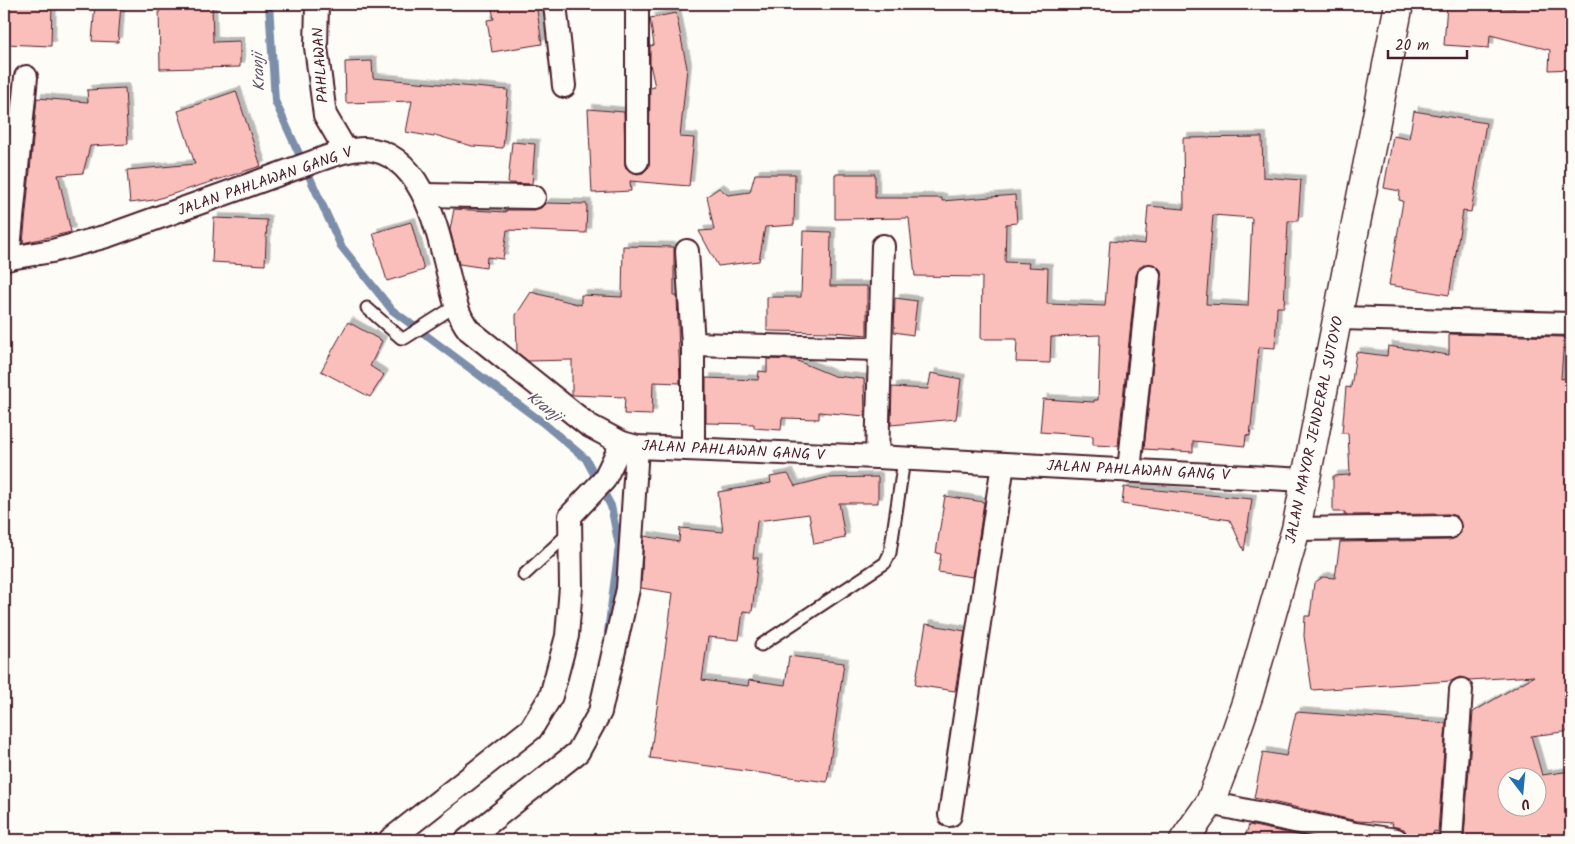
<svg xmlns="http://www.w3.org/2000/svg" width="1575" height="844" font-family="Kalam,sans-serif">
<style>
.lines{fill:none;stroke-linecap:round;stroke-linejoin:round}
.stream{stroke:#7b8ea9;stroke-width:8}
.building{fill:#fbbfbb;stroke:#4a1f2b;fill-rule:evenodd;filter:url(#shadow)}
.lane-casing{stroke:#4a1f2b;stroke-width:15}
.street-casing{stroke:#4a1f2b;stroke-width:26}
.secondary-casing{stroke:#4a1f2b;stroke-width:31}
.lane{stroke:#fdfcf7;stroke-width:11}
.street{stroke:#fdfcf7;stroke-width:22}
.secondary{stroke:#fdfcf7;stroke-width:28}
.labels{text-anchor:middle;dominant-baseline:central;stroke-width:4;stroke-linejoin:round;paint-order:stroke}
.street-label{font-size:15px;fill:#4a1f2b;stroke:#fdfcf7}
.water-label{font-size:16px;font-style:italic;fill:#63566a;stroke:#fdfcf7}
</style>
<defs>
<filter id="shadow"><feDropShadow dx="4.5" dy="-4.5" stdDeviation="0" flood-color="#0004"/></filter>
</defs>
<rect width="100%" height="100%" fill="#fdfcf7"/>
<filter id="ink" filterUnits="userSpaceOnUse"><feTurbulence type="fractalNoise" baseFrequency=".02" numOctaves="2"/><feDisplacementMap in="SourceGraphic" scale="10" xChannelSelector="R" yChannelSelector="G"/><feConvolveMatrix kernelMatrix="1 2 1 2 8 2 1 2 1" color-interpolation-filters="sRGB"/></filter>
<g filter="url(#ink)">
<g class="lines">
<!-- stream -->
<polyline class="stream" points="269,4 275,101 341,246 392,310 542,422 586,459 611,506 619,546 608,632"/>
</g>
<!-- building -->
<g class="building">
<polygon points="4,4 52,4 51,46 4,44"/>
<polygon points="95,4 121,4 118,42 92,41"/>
<polygon points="159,4 212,4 213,42 240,41 240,67 160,69"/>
<polygon points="491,4 536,4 542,44 492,52 487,20 494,19"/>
<polygon points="1447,4 1515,8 1515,4 1571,4 1571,69 1549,70 1550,50 1490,35 1489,48 1444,45"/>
<polygon points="676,13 687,68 680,137 694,138 689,186 630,181 631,191 592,193 588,109 624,112 625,167 637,174 643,173 649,167 650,88 655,87 650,64 650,46 654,45 650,18"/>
<polygon points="372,61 373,78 508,90 503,148 472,146 435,135 434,137 406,132 412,101 346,103 345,62"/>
<polygon points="125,88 128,144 90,146 83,173 58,175 71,232 23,243 37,98 88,102 87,90"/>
<polygon points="236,91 261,166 154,200 130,203 127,170 195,164 178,111"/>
<polygon points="4,96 11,96 4,169"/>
<polygon points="1414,111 1486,123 1471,212 1463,211 1449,295 1389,285 1403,201 1399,200 1400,191 1384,188 1393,136 1409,139"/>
<path d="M1262 137 1263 177 1301 180 1298 221H1288L1284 307H1277L1275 348 1259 347 1250 436 1246 435 1245 446 1193 441V452L1144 449 1162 277 1161 270 1156 265 1143 264 1136 275 1118 446 1093 445V436L1040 432 1043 399 1094 402V400H1098L1100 335 1051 337 1050 363 1016 362 1017 339H981L982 277 915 276 909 218 835 219V174H875V198H942V201L1015 195 1017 223 1006 224 1005 262 1029 263 1028 267 1048 268 1047 304 1105 306 1110 241 1145 244 1148 206 1184 209 1183 138ZM1213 215 1252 218 1248 306 1206 304Z"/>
<polygon points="512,142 535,144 532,184 508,183"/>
<polygon points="755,174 795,174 794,225 765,227 759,261 718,266 699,231 714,230 707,196 719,188 728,195 750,192"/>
<polygon points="546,203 587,204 586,233 507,230 503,259 487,257 486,268 459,264 450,230 454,209 506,212 506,210 534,210 541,208"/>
<polygon points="214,218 267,220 265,265 212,262"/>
<polygon points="411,222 424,270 387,281 373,233"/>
<polygon points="803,231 831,232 830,286 867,286 867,335 834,332 767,331 767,297 801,297"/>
<polygon points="623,246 674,247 674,296 677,296 680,383 653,382 652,415 624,414 625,397 572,395 572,360 528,361 517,352 516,315 531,292 581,305 581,295 622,297"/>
<polygon points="895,298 917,301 913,335 894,332"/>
<polygon points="348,322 382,341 370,366 384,375 370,397 321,371"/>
<path d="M1449 334 1564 337 1561 379 1571 377V731L1531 736 1542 775 1571 771V840H1474L1464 838 1473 712 1534 676 1469 680 1461 677 1451 681 1312 690 1304 636 1305 616H1310L1314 583 1323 577 1335 578 1340 542 1449 540 1456 538 1461 533 1460 521 1456 516 1449 514 1344 515 1345 512H1333V476L1350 475 1348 433H1342L1346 387 1351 388 1356 352 1387 356 1388 346 1449 355ZM1508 776H1538V806H1508Z"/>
<polygon points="767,359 795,360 834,376 864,379 865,416 819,412 819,419 782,418 781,430 754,428 754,424 706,423 706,378 758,380 759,371 767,372"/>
<polygon points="931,373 961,379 956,419 891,425 892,387 928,389"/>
<polygon points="788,474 795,486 826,478 878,477 878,503 839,503 845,538 814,544 809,514 757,521 753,558 758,558 752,612 743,611 739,640 708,637 702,680 748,686 749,680 785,685 789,656 844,663 827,782 650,758 673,593 641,588 644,536 679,542 680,528 723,532 718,492 771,483 770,477"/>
<polygon points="1124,487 1252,499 1244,551 1230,520 1122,504"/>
<polygon points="945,496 984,502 973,577 938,572 941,554 936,553"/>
<polygon points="926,624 965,631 955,691 915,685"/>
<polygon points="1296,712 1446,723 1438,832 1434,831 1433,837 1407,834 1404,829 1392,826 1393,823 1357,821 1254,798 1263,752 1286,756"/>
<polygon points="1249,825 1321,840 1244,840"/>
</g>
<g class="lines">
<defs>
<g id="lane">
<polyline points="367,308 401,338 405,338 457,305"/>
<polyline points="524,575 570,532"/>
<polyline points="761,645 885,563 890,553 904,460"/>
</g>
<g id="street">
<polyline points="317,4 316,47 325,115 346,151"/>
<polyline points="555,4 564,86"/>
<polyline points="637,161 637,4"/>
<polyline points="424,195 534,197"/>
<polyline points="687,251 693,344 693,448"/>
<path d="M4 259 52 251 107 236 313 162C330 156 347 149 365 149 422 152 437 229 448 273 453 293 456 314 469 330L588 425 622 443 637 447 877 457 1305 480"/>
<polyline points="8,259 26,77"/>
<polyline points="1339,318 1571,324"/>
<polyline points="693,344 879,349"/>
<polyline points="877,457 883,246"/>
<polyline points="1129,471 1149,276"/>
<polyline points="1296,529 1449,527"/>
<polyline points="1210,803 1355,834 1396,840"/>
<polyline points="950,815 1003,464"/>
<polyline points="390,840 531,729 551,696 567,636 571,587 570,516 604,480 622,443"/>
<polyline points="467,840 578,752 600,712 628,589 637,447"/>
<polyline points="1451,840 1461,690"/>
</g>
<polyline id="secondary" points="1184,840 1210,803 1225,764 1249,694 1296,529 1399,4"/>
</defs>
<!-- lane casing -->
<use href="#lane" class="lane-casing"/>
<!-- street casing -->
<use href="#street" class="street-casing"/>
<!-- secondary casing -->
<use href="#secondary" class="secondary-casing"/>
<!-- lane -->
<use href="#lane" class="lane"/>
<!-- street -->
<use href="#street" class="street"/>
<!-- secondary -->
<use href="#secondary" class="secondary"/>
</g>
</g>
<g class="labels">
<!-- street labels -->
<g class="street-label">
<text transform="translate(321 65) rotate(-94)">PAHLAWAN</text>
<text transform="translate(265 182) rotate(-19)">JALAN PAHLAWAN GANG V</text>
<text transform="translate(1315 430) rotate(-78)">JALAN MAYOR JENDERAL SUTOYO</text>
<text transform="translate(733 451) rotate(3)">JALAN PAHLAWAN GANG V</text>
<text transform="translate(1138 471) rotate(3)">JALAN PAHLAWAN GANG V</text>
</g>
<!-- water labels -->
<g class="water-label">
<text transform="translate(259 72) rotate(-93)">Kranji</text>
<text transform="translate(544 407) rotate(38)">Kranji</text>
</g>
</g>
<!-- margin -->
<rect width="1575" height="844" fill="none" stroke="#fdfcf7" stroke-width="20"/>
<rect x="10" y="10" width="1555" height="824" fill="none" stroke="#4a1f2b" stroke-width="2" filter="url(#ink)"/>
<!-- north arrow -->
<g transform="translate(1522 792) rotate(164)"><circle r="24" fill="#fdfcf7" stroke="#b5a4a5"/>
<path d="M0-4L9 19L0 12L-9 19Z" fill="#1f6fb2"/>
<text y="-8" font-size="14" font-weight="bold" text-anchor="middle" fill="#4a1f2b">U</text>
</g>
<!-- scale -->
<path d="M1388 50v8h79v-8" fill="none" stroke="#4a1f2b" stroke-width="2.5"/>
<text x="1395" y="50" font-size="15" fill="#4a1f2b" stroke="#fdfcf7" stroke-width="4" paint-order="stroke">20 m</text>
</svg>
